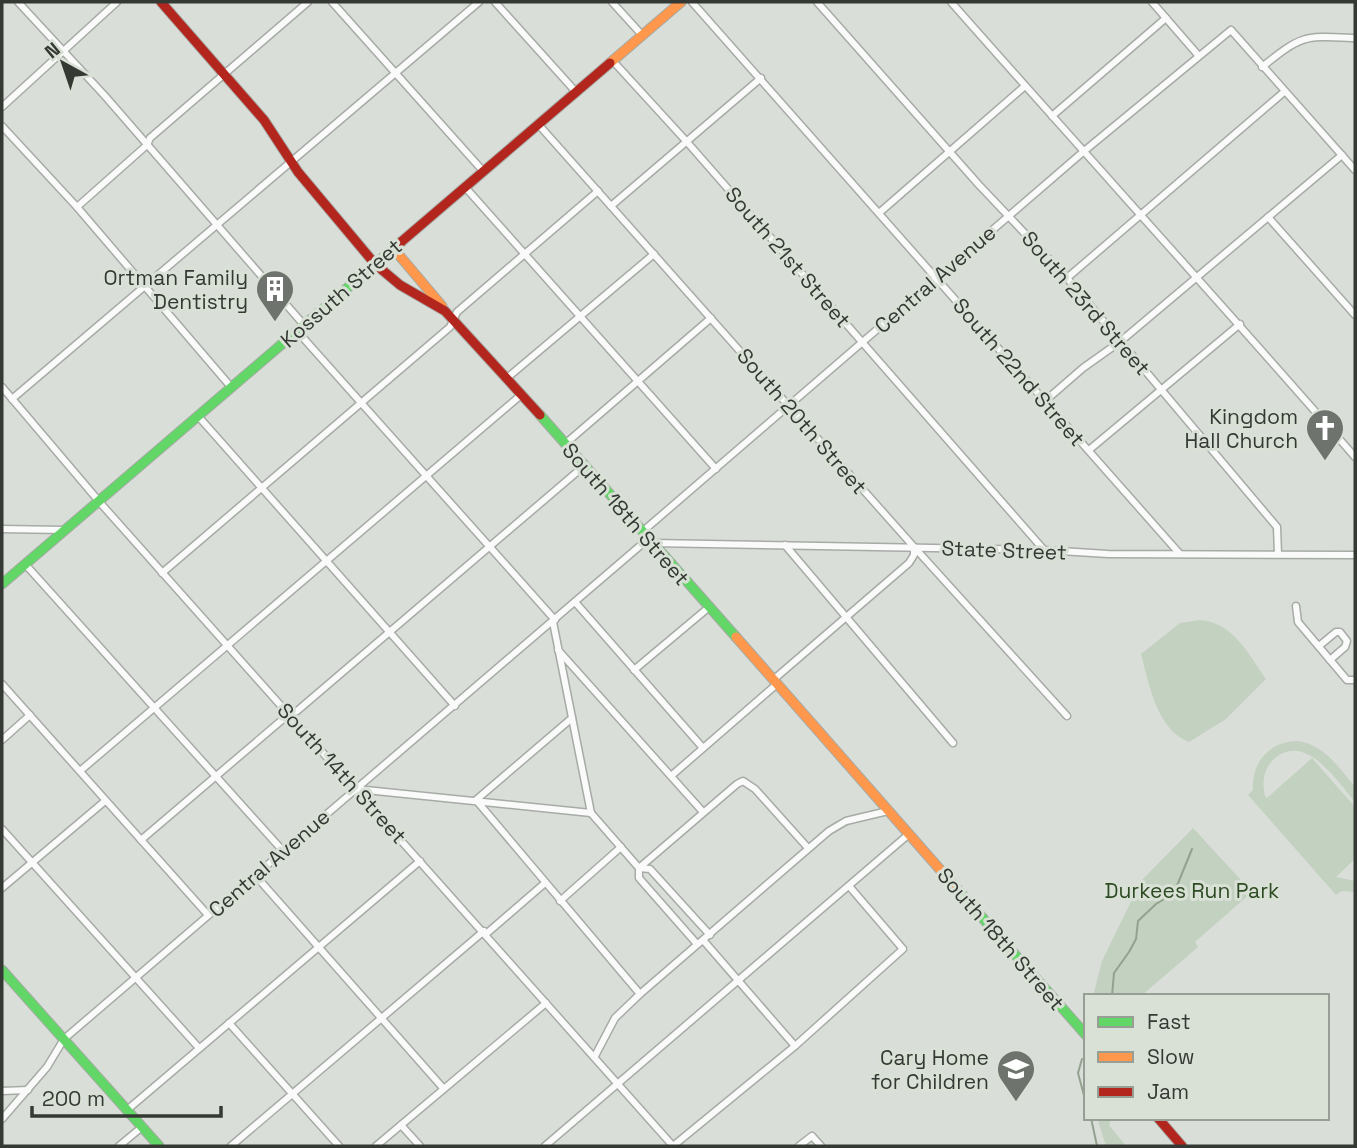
<svg xmlns="http://www.w3.org/2000/svg" width="1357" height="1148" font-family="'Space Grotesk',sans-serif">
<style>
.green{fill:#c3d1c0}
.lines{fill:none;stroke-linecap:round;stroke-linejoin:round}
.stream{stroke:#93a28e;stroke-width:2}
.street-casing{stroke:#a7aba6;stroke-width:9}
.fast-casing{stroke:#a7aba6;stroke-width:11}
.slow-casing{stroke:#a7aba6;stroke-width:11}
.jam-casing{stroke:#a7aba6;stroke-width:11}
.street{stroke:#f9faf9;stroke-width:6}
.fast{stroke:#63d668;stroke-width:9}
.slow{stroke:#ff974d;stroke-width:9}
.jam{stroke:#b3261e;stroke-width:9}
.labels{text-anchor:middle;dominant-baseline:central;stroke-width:6;stroke-linejoin:round;paint-order:stroke}
.street-label{font-size:21px;fill:#353934;stroke:#d9e1d6}
.poi-label{font-size:21px;fill:#353934;stroke:#d9e1d6;text-anchor:end}
.park-label{font-size:21px;fill:#2d4b23;stroke:#d9e1d6}
</style>
<rect width="100%" height="100%" fill="#daded9"/>
<!-- green -->
<g class="green">
<path d="M1200 620C1233 622 1249 655 1266 679L1226 719 1189 742C1157 730 1149 684 1141 654L1180 623Z"/>
<path d="M1298 741C1325 745 1339 768 1355 787V802C1337 781 1305 730 1273 760 1263 770 1262 783 1265 796L1267 798 1312 758 1355 807V859L1336 877 1355 881V892L1342 891 1336 895 1248 795 1253 790C1251 762 1270 741 1298 741Z"/>
<polygon points="1193,828 1252,892 1195,942 1198,947 1141,996 1093,996 1102,961 1141,881"/>
<polygon points="1097,1118 1111,1118 1109,1125 1126,1146 1106,1146"/>
</g>
<g class="lines">
<!-- stream -->
<g class="stream">
<polyline points="1112,996 1114,973 1129,952 1136,939 1138,921 1156,904 1174,893 1192,849"/>
<polyline points="1082,1059 1078,1073 1086,1103"/>
<polyline points="1091,1118 1097,1146"/>
</g>
<defs>
<g id="street">
<polyline points="18,2 105,96 304,325"/>
<polyline points="332,2 483,171"/>
<polyline points="495,2 576,92"/>
<polyline points="612,2 642,35"/>
<polyline points="692,2 1179,553"/>
<polyline points="817,2 979,185 1067,278 1277,527 1278,554"/>
<path d="M951 2C1085 154 1222 304 1355 457"/>
<polyline points="1152,2 1198,55"/>
<polyline points="612,60 687,142 1044,550"/>
<path d="M1262 67C1303 34 1304 36 1355 38"/>
<polyline points="2,107 117,2"/>
<polyline points="1052,116 1166,18"/>
<polyline points="538,124 914,547 1067,716"/>
<polyline points="2,126 77,207 231,387"/>
<polyline points="465,187 716,469"/>
<polyline points="611,206 761,78"/>
<polyline points="77,207 147,145 150,138 308,2"/>
<polyline points="879,213 1025,86"/>
<polyline points="1268,217 1355,315"/>
<polyline points="1067,278 1284,92"/>
<polyline points="297,331 555,620"/>
<polyline points="507,378 654,254"/>
<polyline points="2,387 103,506 673,1146"/>
<polyline points="12,399 479,2"/>
<polyline points="1045,401 1083,368 1121,341 1342,155"/>
<polyline points="198,416 455,706"/>
<polyline points="565,444 711,318"/>
<polyline points="1089,450 1240,324"/>
<polyline points="2,529 65,530"/>
<polyline points="642,532 1083,152 1231,30 1355,170"/>
<polyline points="652,543 1044,550 1108,554 1355,555"/>
<polyline points="785,545 953,743"/>
<polyline points="25,564 283,851"/>
<polyline points="162,573 450,327 457,312 598,191"/>
<polyline points="575,602 703,748"/>
<polyline points="1296,606 1298,622 1347,680 1355,680"/>
<polyline points="553,622 591,813"/>
<polyline points="1319,646 1336,632 1340,632 1347,641 1345,647 1330,660"/>
<polyline points="558,650 703,812"/>
<polyline points="634,670 708,608"/>
<polyline points="773,680 909,563 914,555 914,547"/>
<polyline points="2,684 208,915"/>
<polyline points="572,718 476,800 640,994"/>
<polyline points="2,740 30,715"/>
<polyline points="80,771 521,395"/>
<polyline points="671,776 777,684"/>
<polyline points="356,789 591,813"/>
<polyline points="591,813 639,868 639,878 697,944"/>
<polyline points="2,829 199,1048"/>
<polyline points="141,840 289,714 297,711 584,466"/>
<polyline points="639,868 737,784 743,781 755,789 808,848"/>
<polyline points="639,868 650,869 710,935"/>
<polyline points="255,875 443,1088"/>
<polyline points="2,888 105,801"/>
<polyline points="560,901 621,847"/>
<polyline points="486,934 545,883"/>
<polyline points="703,940 795,1046"/>
<polyline points="229,1023 339,1146"/>
<polyline points="595,1056 615,1018 640,994 829,831 846,821 888,811"/>
<polyline points="2,1091 28,1090"/>
<polyline points="127,1110 420,861"/>
<polyline points="2,1119 47,1067 64,1039 648,539"/>
<polyline points="401,1125 420,1146"/>
<polyline points="119,1146 142,1127"/>
<polyline points="231,1146 484,931"/>
<polyline points="376,1146 546,1003"/>
<polyline points="545,1146 909,834"/>
<polyline points="673,1146 795,1046 903,949 849,886"/>
<polyline points="799,1146 812,1136 821,1146"/>
</g>
<g id="fast">
<polyline points="540,415 736,637"/>
<polyline points="2,584 401,242"/>
<polyline points="958,890 1086,1035"/>
<polyline points="2,970 159,1146"/>
</g>
<g id="slow">
<polyline points="610,63 681,2"/>
<polyline points="393,248 442,306"/>
<polyline points="736,637 958,890"/>
</g>
<g id="jam">
<polyline points="161,2 264,120 298,172 375,264 400,285 445,311 540,415"/>
<polyline points="401,242 610,63"/>
<polyline points="1158,1118 1182,1146"/>
</g>
</defs>
<!-- street casing -->
<use href="#street" class="street-casing"/>
<!-- fast casing -->
<use href="#fast" class="fast-casing"/>
<!-- slow casing -->
<use href="#slow" class="slow-casing"/>
<!-- jam casing -->
<use href="#jam" class="jam-casing"/>
<!-- street -->
<use href="#street" class="street"/>
<!-- fast -->
<use href="#fast" class="fast"/>
<!-- slow -->
<use href="#slow" class="slow"/>
<!-- jam -->
<use href="#jam" class="jam"/>
</g>
<!-- icons -->
<defs>
<symbol id="building-pin" viewBox="-11 -11 22 30"><path d="M0 17L-7.5 6A9.5 9.5 0 1 1 7.5 6Z" fill="#6f736e" stroke="#d9e1d6"/><path d="M-4-6H4V6H1V3H-1V6H-4ZM-2.5-4.3h1.7v1.8h-1.7ZM.8-4.3h1.7v1.8H.8ZM-2.5-1h1.7V.8h-1.7ZM.8-1h1.7V.8H.8Z" fill="#fff"/></symbol>
<symbol id="church-pin" viewBox="-11 -11 22 30"><path d="M0 17L-7.5 6A9.5 9.5 0 1 1 7.5 6Z" fill="#6f736e" stroke="#d9e1d6"/><path d="M-1.2-6h2.4v3.5h3.3v2.4h-3.3V6h-2.4V-.1h-3.3v-2.4h3.3Z" fill="#fff"/></symbol>
<symbol id="school-pin" viewBox="-11 -11 22 30"><path d="M0 17L-7.5 6A9.5 9.5 0 1 1 7.5 6Z" fill="#6f736e" stroke="#d9e1d6"/><path d="M0-5L7-2L0 1L-7-2ZM-4 1L0 2.5L4 1V4Q0 6-4 4Z" fill="#fff"/></symbol>
</defs>
<g fill-rule="evenodd">
<use href="#building-pin" x="253" y="267" width="44" height="60"/>
<use href="#church-pin" x="1303" y="406" width="44" height="60"/>
<use href="#school-pin" x="994" y="1047" width="44" height="60"/>
</g>
<g class="labels">
<!-- street labels -->
<g class="street-label">
<text transform="translate(788 257) rotate(49)">South 21st Street</text>
<text transform="translate(935 279) rotate(-41)">Central Avenue</text>
<text transform="translate(341 293) rotate(-41)">Kossuth Street</text>
<text transform="translate(1086 303) rotate(49)">South 23rd Street</text>
<text transform="translate(1019 372) rotate(49)">South 22nd Street</text>
<text transform="translate(802 421) rotate(49)">South 20th Street</text>
<text transform="translate(626 514) rotate(49)">South 18th Street</text>
<text transform="translate(1004 550) rotate(2)">State Street</text>
<text transform="translate(342 773) rotate(48)">South 14th Street</text>
<text transform="translate(269 863) rotate(-41)">Central Avenue</text>
<text transform="translate(1001 939) rotate(49)">South 18th Street</text>
</g>
<!-- poi labels -->
<g class="poi-label">
<text x="248" y="277">Ortman Family<tspan x="248" dy="24">Dentistry</tspan></text>
<text x="1298" y="416">Kingdom<tspan x="1298" dy="24">Hall Church</tspan></text>
<text x="989" y="1057">Cary Home<tspan x="989" dy="24">for Children</tspan></text>
</g>
<!-- park labels -->
<g class="park-label">
<text x="1192" y="890">Durkees Run Park</text>
</g>
</g>
<!-- border -->
<rect width="1357" height="1148" fill="none" stroke="#353934" stroke-width="7"/>
<!-- legend -->
<rect x="1084" y="994" width="245" height="126" fill="#d9e1d6" stroke="#979e95" stroke-width="2"/>
<rect x="1098" y="1017" width="35" height="10" fill="#63d668" stroke="#979e95" stroke-width="2"/>
<text x="1147" y="1029" font-size="21" fill="#353934">Fast</text>
<rect x="1098" y="1052" width="35" height="10" fill="#ff974d" stroke="#979e95" stroke-width="2"/>
<text x="1147" y="1064" font-size="21" fill="#353934">Slow</text>
<rect x="1098" y="1087" width="35" height="10" fill="#b3261e" stroke="#979e95" stroke-width="2"/>
<text x="1147" y="1099" font-size="21" fill="#353934">Jam</text>
<!-- north arrow -->
<g transform="translate(63 63) rotate(320)" stroke="#d9e1d6" stroke-width="5" paint-order="stroke">
<path d="M0-5L12 26L0 18L-12 26Z" fill="#353934"/>
<text y="-10" font-size="19" font-weight="bold" text-anchor="middle" fill="#353934">N</text>
</g>
<!-- scale -->
<path d="M32 1106v10h189v-10" fill="none" stroke="#353934" stroke-width="3.5"/>
<text x="42" y="1106" font-size="21" fill="#353934" stroke="#d9e1d6" stroke-width="5" paint-order="stroke">200 m</text>
</svg>
